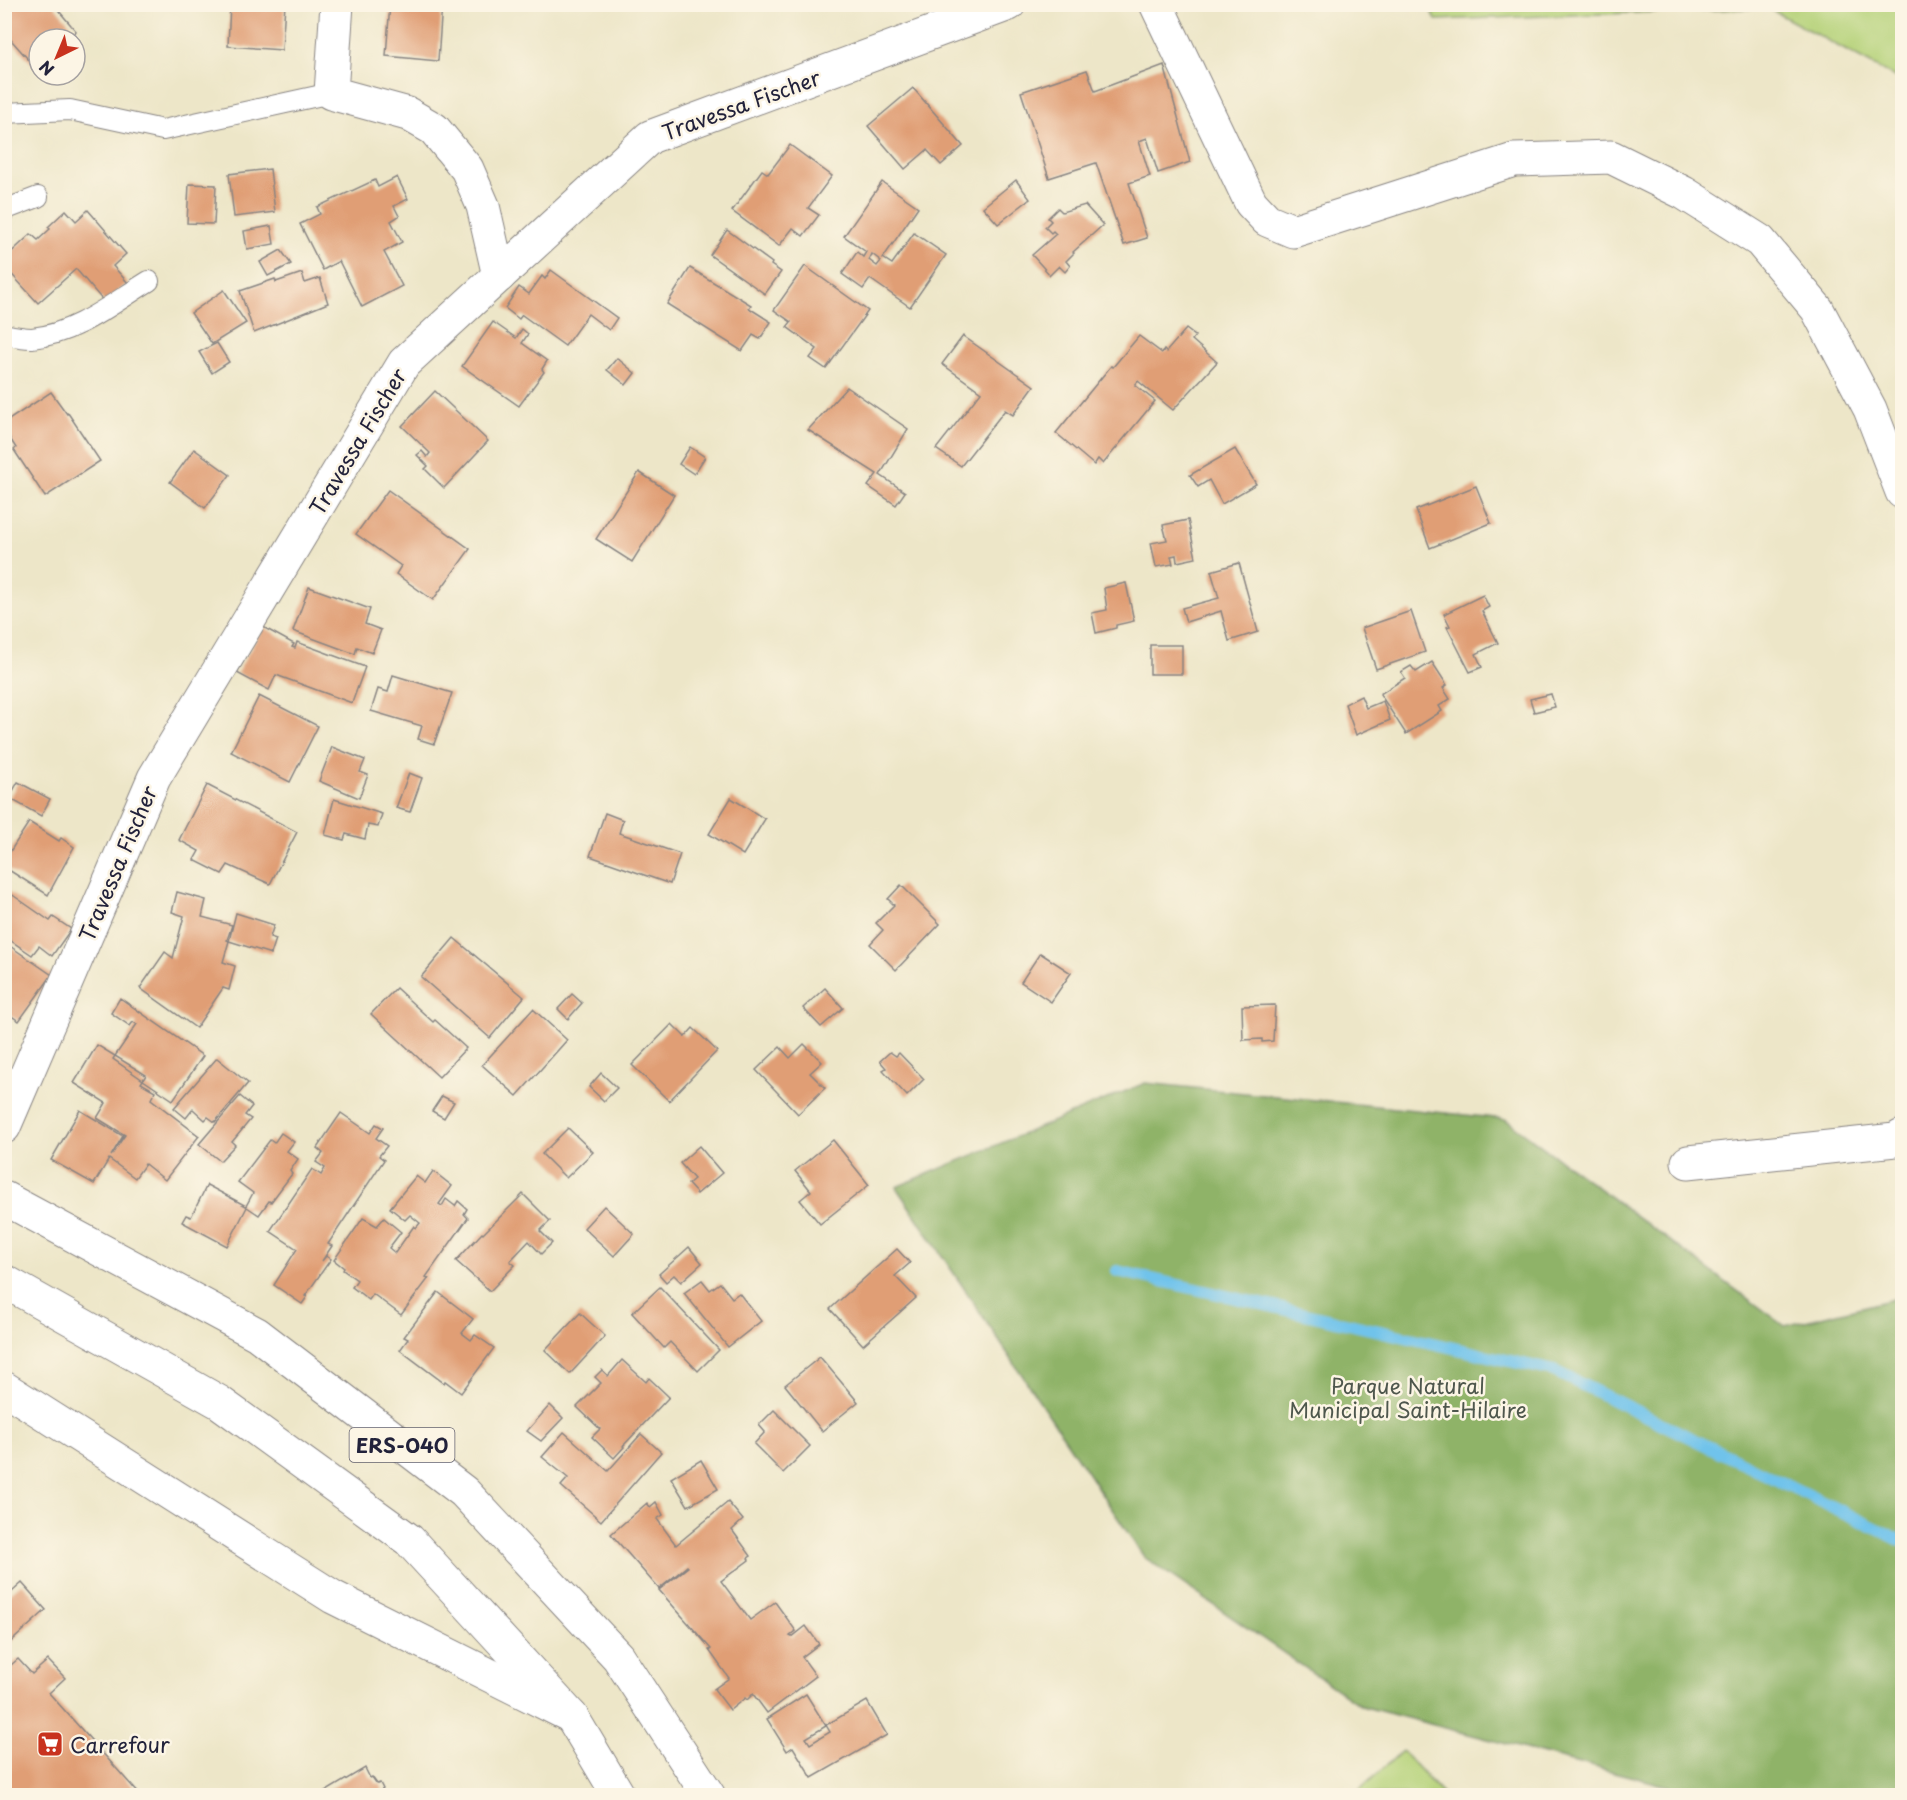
<svg xmlns="http://www.w3.org/2000/svg" width="1907" height="1800" font-family="'Playpen Sans',sans-serif">
<style>
.green{fill:#b4d177;stroke:#6b7a59;stroke-width:1.5}
.forest{fill:#8fb368;stroke:#586a52;stroke-width:1.5}
.lines{fill:none;stroke-linecap:round;stroke-linejoin:round}
.stream{stroke:#6fc3eb;stroke-width:12}
.building{fill:#e09e75;fill-rule:evenodd}
.lane-casing{stroke:#888482;stroke-width:22}
.street-casing{stroke:#888482;stroke-width:35}
.primary-casing{stroke:#888482;stroke-width:35}
.lane{stroke:#fff;stroke-width:20}
.street{stroke:#fff;stroke-width:33}
.primary{stroke:#fff;stroke-width:33}
.labels{text-anchor:middle;dominant-baseline:central;stroke-width:5;stroke-linejoin:round;paint-order:stroke}
.shield{fill:#fcf5e5;stroke:#63616e;stroke-width:1.5}
.shield-label{font-size:20px;font-weight:bold;fill:#22223b}
.street-label{font-size:21px;fill:#22223b;stroke:#fcf5e5}
.park-label{font-size:21px;fill:#4e574d;stroke:#fcf5e5}
.poi-label{font-size:21px;fill:#22223b;stroke:#fcf5e5;text-anchor:start}
</style>
<rect width="100%" height="100%" fill="#fcf5e5"/>
<filter id="ink" filterUnits="userSpaceOnUse"><feTurbulence type="fractalNoise" baseFrequency=".0167" numOctaves="2"/><feDisplacementMap in="SourceGraphic" scale="12" xChannelSelector="R" yChannelSelector="G"/><feConvolveMatrix kernelMatrix="1 2 1 2 8 2 1 2 1" color-interpolation-filters="sRGB"/></filter>
<filter id="wash" filterUnits="userSpaceOnUse"><feTurbulence type="fractalNoise" baseFrequency=".008" numOctaves="4" result="noise"/><feDisplacementMap in="SourceGraphic" scale="24" xChannelSelector="R" yChannelSelector="G"/><feGaussianBlur stdDeviation="1.35" result="paint"/><feColorMatrix in="noise" values="0 0 0 0 0 0 0 0 0 0 0 0 0 0 0 0 0 1.4 0 .05"/><feComposite in="paint" operator="in"/></filter>
<g filter="url(#wash)">
<rect width="100%" height="100%" fill="#ede6c8"/>
<!-- green -->
<g class="green">
<polygon points="1428,5 1902,5 1902,81 1768,8 1436,20"/>
<polygon points="1402,1751 1443,1795 1354,1795"/>
</g>
<!-- forest -->
<polygon class="forest" points="1145,1083 1505,1119 1785,1326 1902,1297 1902,1795 1702,1795 1361,1706 1144,1557 896,1187"/>
<g class="lines">
<!-- stream -->
<polyline class="stream" points="1117,1271 1554,1371 1902,1541"/>
</g>
<g id="blocks">
<!-- building -->
<g class="building">
<polygon points="4,4 53,4 76,31 68,39 39,39 39,66 36,68 4,32"/>
<polygon points="230,4 285,4 282,50 228,46"/>
<polygon points="390,4 442,4 438,61 386,56"/>
<polygon points="1164,65 1190,162 1158,173 1147,138 1139,141 1150,176 1129,183 1147,238 1124,245 1096,163 1049,178 1021,92 1087,70 1095,91"/>
<polygon points="913,88 963,146 941,165 927,150 905,169 868,126"/>
<polygon points="790,145 832,176 808,208 819,215 803,236 793,228 779,246 732,211 762,170 768,174"/>
<polygon points="270,169 275,212 234,217 229,174"/>
<polygon points="397,177 408,199 394,206 399,216 391,221 402,242 384,252 402,286 362,307 339,261 323,270 300,224 320,214 317,207 375,180 378,187"/>
<polygon points="1016,180 1030,199 998,224 983,207"/>
<path d="M882 182 918 207 883 258 892 264 914 233 946 255 910 307 870 279 863 289 842 274 857 252 863 257 866 252 844 236ZM872 254 881 261 877 266 869 260Z"/>
<polygon points="189,184 216,185 214,224 187,223"/>
<polygon points="1085,205 1103,225 1073,252 1074,253 1066,261 1070,266 1065,272 1059,266 1050,275 1032,255 1056,234 1053,231 1051,233 1045,227 1051,221 1048,218 1058,208 1062,212"/>
<polygon points="66,210 76,221 88,210 126,254 113,266 128,283 105,303 76,269 38,303 4,266 4,259 31,234 38,240 50,229 48,227"/>
<polygon points="271,226 274,244 247,249 244,231"/>
<polygon points="727,230 772,263 771,265 781,272 765,294 710,255"/>
<polygon points="281,250 291,264 268,276 260,262"/>
<polygon points="805,266 868,311 826,369 810,358 817,349 787,327 791,322 774,310"/>
<polygon points="690,268 751,305 749,308 771,322 760,339 753,335 742,351 667,304"/>
<polygon points="551,270 617,318 609,330 588,314 565,346 522,315 519,319 505,308 519,287 529,294 542,276 545,279"/>
<polygon points="302,273 305,283 320,278 328,303 254,333 240,291 275,279 276,282"/>
<polygon points="224,290 246,323 212,344 191,313"/>
<polygon points="493,322 516,338 522,329 528,334 522,343 547,361 542,369 544,372 519,406 462,366"/>
<polygon points="1186,329 1195,336 1192,340 1217,362 1173,410 1138,381 1135,385 1155,401 1103,464 1098,459 1094,465 1056,433 1111,366 1113,367 1139,336 1162,353 1164,350 1166,352"/>
<polygon points="963,336 1034,386 1013,415 1005,410 961,466 936,449 981,392 942,364"/>
<polygon points="217,343 229,362 212,373 199,352"/>
<polygon points="617,358 635,373 626,385 607,370"/>
<polygon points="847,387 908,429 880,475 905,492 896,505 868,486 877,474 808,430"/>
<polygon points="435,391 488,441 444,488 425,469 428,466 417,455 422,451 427,457 430,453 402,426"/>
<polygon points="51,392 67,414 68,413 100,461 45,497 14,450 16,448 4,429 4,423"/>
<polygon points="690,447 705,457 694,474 679,464"/>
<polygon points="194,449 230,475 205,508 170,482"/>
<polygon points="1235,449 1256,484 1222,504 1209,480 1198,487 1190,475"/>
<polygon points="639,472 674,495 632,562 596,539"/>
<polygon points="1476,486 1491,523 1430,548 1416,510"/>
<polygon points="388,490 470,549 433,600 396,574 401,566 356,534"/>
<polygon points="1188,520 1196,558 1177,562 1176,555 1171,556 1173,564 1156,567 1151,543 1167,540 1163,525"/>
<polygon points="1239,563 1258,632 1229,641 1221,611 1186,622 1182,608 1219,598 1211,571"/>
<polygon points="1126,583 1134,621 1116,625 1116,628 1096,633 1092,613 1107,610 1104,588"/>
<polygon points="309,587 370,609 365,624 381,630 372,653 357,647 355,654 293,631"/>
<polygon points="1483,595 1489,607 1482,611 1498,643 1476,654 1482,667 1470,672 1447,627 1450,626 1444,614"/>
<polygon points="1411,611 1425,652 1376,669 1362,628"/>
<polygon points="263,627 294,644 292,647 295,648 297,642 365,667 352,703 276,675 269,690 237,673"/>
<rect x="1150" y="645" width="32" height="29"/>
<polygon points="1432,662 1447,685 1443,688 1450,699 1439,706 1442,711 1406,734 1380,694 1405,678 1401,672 1411,666 1416,672"/>
<polygon points="393,675 452,693 434,744 418,739 422,726 371,711 378,689 388,692"/>
<polygon points="1551,694 1555,707 1534,712 1530,699"/>
<polygon points="259,696 318,726 290,782 231,752"/>
<polygon points="1361,696 1366,708 1383,701 1390,720 1356,735 1345,704"/>
<polygon points="332,747 365,760 360,772 368,775 359,798 319,781"/>
<polygon points="409,773 422,778 410,812 396,808"/>
<polygon points="18,782 50,799 41,816 9,798"/>
<polygon points="207,785 297,832 270,884 228,865 222,874 194,860 199,851 179,840"/>
<polygon points="731,798 765,819 743,855 709,834"/>
<polygon points="334,799 382,814 378,827 368,825 365,839 346,834 344,840 325,835"/>
<polygon points="605,813 623,820 619,833 680,854 670,884 590,856"/>
<polygon points="29,822 59,841 61,838 74,847 48,895 4,867 4,861"/>
<polygon points="901,885 940,924 896,970 870,944 883,930 876,923 894,905 888,899"/>
<polygon points="4,889 50,921 53,917 71,929 52,956 39,946 32,955 4,936"/>
<polygon points="177,892 206,900 202,917 232,925 227,940 229,941 236,913 274,925 270,937 276,939 271,954 229,941 223,962 235,966 229,990 223,988 196,1028 140,988 165,952 173,958 184,916 172,912"/>
<polygon points="454,938 524,997 490,1038 421,977"/>
<polygon points="4,942 52,975 19,1021 4,1011"/>
<polygon points="1040,953 1071,973 1051,1002 1021,982"/>
<polygon points="396,988 433,1022 435,1020 466,1048 439,1077 371,1014"/>
<polygon points="825,988 843,1008 821,1027 803,1008"/>
<polygon points="572,994 582,1003 568,1019 558,1009"/>
<polygon points="120,998 203,1056 173,1100 143,1080 141,1083 155,1091 151,1099 199,1136 165,1180 145,1164 135,1178 109,1159 94,1184 51,1160 80,1110 123,1136 111,1156 125,1135 97,1118 106,1103 74,1083 97,1045 115,1056 113,1059 143,1080 146,1075 115,1056 137,1024 133,1022 130,1026 111,1013"/>
<polygon points="1275,1005 1273,1041 1262,1042 1262,1039 1243,1040 1242,1006"/>
<polygon points="533,1009 567,1040 517,1096 482,1065"/>
<polygon points="672,1024 685,1037 693,1028 717,1051 669,1101 632,1065"/>
<polygon points="804,1044 822,1062 810,1073 825,1088 798,1114 756,1070 780,1047 790,1058"/>
<polygon points="890,1052 896,1056 899,1053 924,1079 907,1096 883,1070 886,1068 880,1061"/>
<polygon points="217,1058 248,1083 215,1122 208,1117 205,1120 193,1109 186,1118 174,1108"/>
<polygon points="601,1073 617,1088 604,1101 589,1087"/>
<polygon points="240,1096 252,1106 245,1115 251,1119 232,1142 235,1145 220,1161 199,1144"/>
<polygon points="442,1096 454,1102 444,1118 432,1111"/>
<polygon points="341,1113 370,1133 376,1124 383,1128 376,1138 387,1146 379,1156 384,1160 328,1244 332,1246 322,1261 326,1256 331,1259 305,1296 307,1297 302,1304 274,1285 297,1249 270,1231 312,1169 321,1175 325,1168 316,1162 323,1153 317,1148"/>
<polygon points="568,1128 593,1152 566,1178 542,1154"/>
<polygon points="281,1133 294,1142 287,1151 298,1159 290,1171 292,1174 271,1202 269,1201 259,1215 247,1207 227,1246 182,1222 186,1215 191,1217 207,1185 246,1206 253,1193 238,1182 270,1140 274,1143"/>
<polygon points="833,1140 869,1185 820,1224 800,1200 811,1191 795,1171"/>
<polygon points="699,1146 722,1173 697,1194 688,1184 694,1179 680,1163"/>
<polygon points="433,1171 452,1186 439,1204 442,1206 446,1199 455,1206 458,1201 467,1209 464,1214 468,1218 426,1277 429,1278 401,1315 373,1294 369,1300 352,1287 357,1280 343,1270 344,1268 334,1260 363,1218 377,1226 384,1218 401,1232 389,1248 395,1253 414,1226 416,1228 420,1223 410,1215 405,1220 390,1208 416,1176 425,1183"/>
<polygon points="523,1194 550,1221 540,1231 552,1243 541,1254 529,1241 510,1261 515,1265 490,1291 456,1261 482,1233 483,1234"/>
<polygon points="604,1206 634,1234 614,1256 584,1228"/>
<polygon points="689,1247 702,1263 681,1282 674,1275 666,1282 659,1274"/>
<polygon points="897,1249 910,1263 895,1276 916,1298 863,1345 830,1309"/>
<polygon points="702,1280 710,1290 720,1283 732,1298 739,1293 761,1321 728,1347 684,1293"/>
<polygon points="660,1287 719,1350 698,1371 670,1342 664,1348 632,1313"/>
<polygon points="438,1292 473,1319 462,1333 471,1340 475,1335 494,1348 461,1393 445,1381 444,1383 400,1350 408,1339 404,1337"/>
<polygon points="580,1313 605,1336 570,1374 545,1350"/>
<polygon points="820,1357 858,1402 822,1431 785,1385"/>
<polygon points="622,1360 646,1382 649,1378 669,1397 623,1446 624,1447 614,1458 592,1437 600,1429 577,1407 601,1383 595,1377 602,1370 608,1376"/>
<polygon points="550,1405 563,1418 541,1441 527,1431"/>
<polygon points="774,1410 810,1446 783,1473 754,1444 765,1432 759,1425"/>
<polygon points="564,1432 608,1471 641,1434 661,1452 601,1521 561,1486 568,1478 542,1457"/>
<polygon points="701,1460 718,1489 688,1506 671,1478"/>
<polygon points="656,1502 663,1515 657,1519 676,1545 728,1502 743,1520 732,1530 751,1556 748,1558 749,1560 721,1581 750,1620 775,1602 796,1631 790,1636 792,1637 806,1626 819,1644 802,1657 816,1676 767,1713 753,1694 747,1700 745,1698 730,1710 714,1689 729,1678 709,1650 711,1649 659,1590 688,1567 687,1566 659,1589 611,1534 647,1503 650,1507"/>
<polygon points="22,1583 46,1610 4,1648 4,1599"/>
<polygon points="18,1659 32,1674 48,1660 65,1678 49,1693 141,1796 4,1796 4,1671"/>
<polygon points="806,1694 826,1726 806,1738 810,1744 830,1732 826,1725 867,1701 887,1735 812,1778 793,1747 787,1751 767,1719"/>
<polygon points="365,1768 370,1778 372,1777 377,1784 380,1783 383,1789 380,1791 383,1796 327,1796 325,1792"/>
</g>
</g>
</g>
<g filter="url(#ink)">
<use href="#blocks" fill-opacity="0" stroke="#888482" stroke-width="1.5"/>
<g class="lines">
<defs>
<g id="lane">
<polyline points="4,113 70,110 163,130 331,93"/>
<polyline points="4,210 38,197"/>
<path d="M4 334C13 336 24 338 32 338 75 334 113 303 149 281"/>
</g>
<g id="street">
<polyline points="337,4 331,93 408,114 434,129 467,169 483,206 499,276"/>
<polyline points="1156,4 1251,203 1267,220 1293,231 1514,160 1611,157 1684,193 1760,241 1817,309 1870,409 1902,492"/>
<polyline points="4,1127 154,778 404,363 650,137 1009,4"/>
<polyline points="1688,1162 1895,1140 1902,1136"/>
<polyline points="4,1388 333,1597 571,1716"/>
</g>
<g id="primary">
<polyline points="4,1198 257,1334 464,1492 618,1657 709,1796"/>
<polyline points="4,1281 219,1402 409,1540 572,1717 619,1796"/>
</g>
</defs>
<!-- lane casing -->
<use href="#lane" class="lane-casing"/>
<!-- street casing -->
<use href="#street" class="street-casing"/>
<!-- primary casing -->
<use href="#primary" class="primary-casing"/>
<!-- lane -->
<use href="#lane" class="lane"/>
<!-- street -->
<use href="#street" class="street"/>
<!-- primary -->
<use href="#primary" class="primary"/>
</g>
</g>
<!-- icons -->
<defs>
<symbol id="supermarket-square" viewBox="-11 -11 22 22"><rect x="-9" y="-9" width="18" height="18" rx="4" fill="#c8321e" stroke="#fcf5e5"/><path d="M-6-5.5h2.5l.6 2H6L4.5 2H-2.5L-4.4-4H-6ZM-1.5 3.2a1.3 1.3 0 1 0 .1 0ZM3 3.2a1.3 1.3 0 1 0 .1 0Z" fill="#fff"/></symbol>
</defs>
<g fill-rule="evenodd">
<use href="#supermarket-square" x="35" y="1729" width="30" height="30"/>
</g>
<g class="labels">
<!-- shield labels -->
<rect class="shield" x="349.5" y="1428" width="105" height="34" rx="4.5"/>
<g class="shield-label">
<text x="402" y="1445">ERS-040</text>
</g>
<!-- street labels -->
<g class="street-label">
<text transform="translate(741 104) rotate(-20)">Travessa Fischer</text>
<text transform="translate(357 441) rotate(-59)">Travessa Fischer</text>
<text transform="translate(117 863) rotate(-67)">Travessa Fischer</text>
</g>
<!-- park labels -->
<g class="park-label">
<text x="1408" y="1385">Parque Natural<tspan x="1408" dy="24">Municipal Saint-Hilaire</tspan></text>
</g>
<!-- poi labels -->
<g class="poi-label">
<text x="70" y="1744">Carrefour</text>
</g>
</g>
<!-- margin -->
<rect width="1907" height="1800" fill="none" stroke="#fcf5e5" stroke-width="24"/>
<!-- north arrow -->
<g transform="translate(57 57) rotate(223)"><circle r="28" fill="#fcf5e5" stroke="#a5a1a1" stroke-width="1.5"/>
<path d="M0-4.5L10 22L0 15L-10 22Z" fill="#c8321e"/>
<text y="-9" font-size="16" font-weight="bold" text-anchor="middle" fill="#22223b">N</text>
</g>
</svg>
